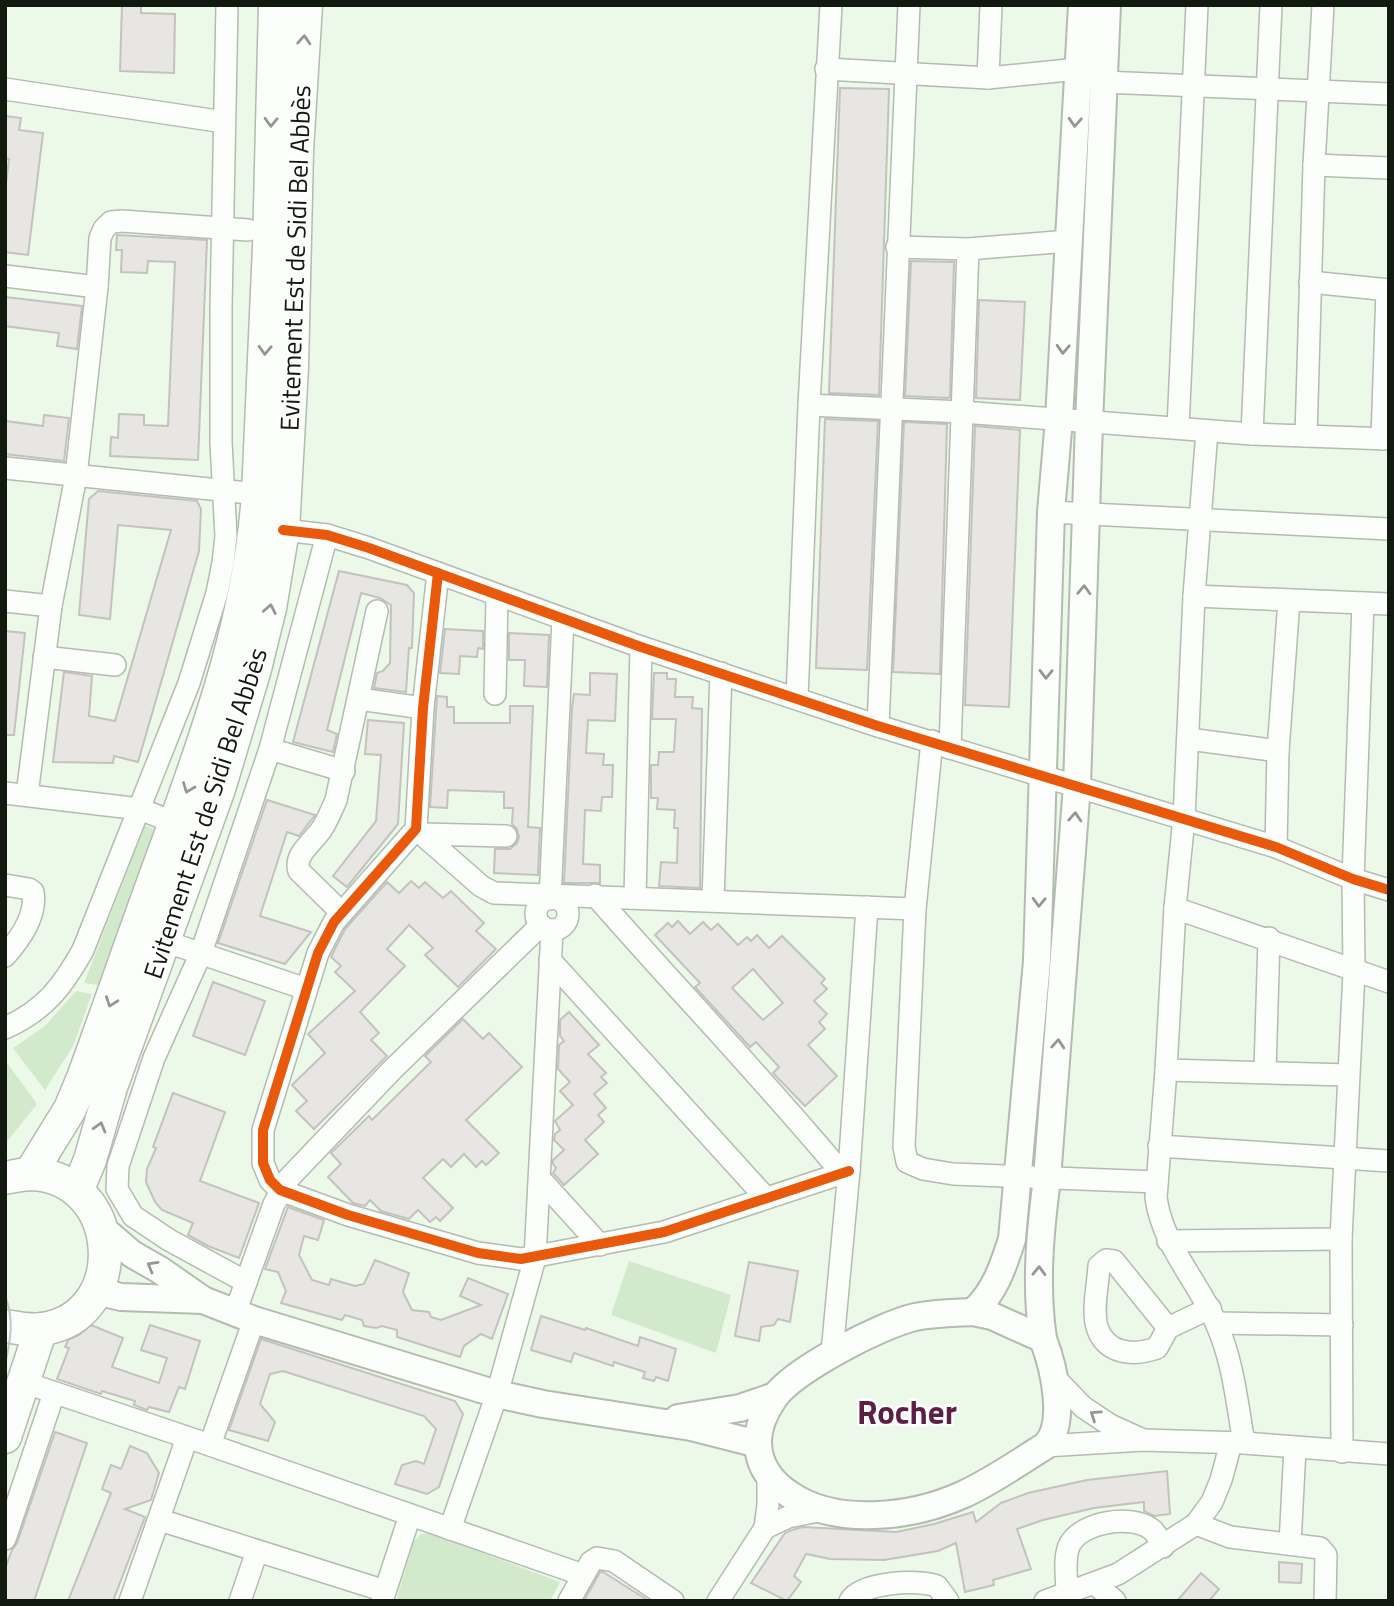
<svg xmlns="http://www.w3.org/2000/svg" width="1394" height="1606" font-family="'Titillium Web',sans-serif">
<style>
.green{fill:#d2e9cc}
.building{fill:#e7e6e2;stroke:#c3c2be;stroke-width:2;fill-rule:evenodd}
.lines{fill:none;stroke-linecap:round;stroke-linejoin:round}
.minor-casing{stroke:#b2bcaf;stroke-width:24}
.major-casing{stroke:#b2bcaf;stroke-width:30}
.highway-casing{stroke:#b2bcaf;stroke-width:35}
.minor{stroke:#fcfefc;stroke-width:21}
.major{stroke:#fcfefc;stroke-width:26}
.highway{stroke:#fcfefc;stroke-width:32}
.tram{stroke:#c2c6c2;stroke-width:2}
.cycleway-casing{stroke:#fff;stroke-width:15}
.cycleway{stroke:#e8590c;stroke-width:10}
.oneway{stroke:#939792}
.labels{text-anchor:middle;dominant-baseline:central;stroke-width:5;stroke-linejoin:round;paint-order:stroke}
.street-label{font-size:26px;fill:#121a10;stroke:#fff}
.district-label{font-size:33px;font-weight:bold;fill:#5d1f43;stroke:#fff}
</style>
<rect width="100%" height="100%" fill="#ecf8e8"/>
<!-- green -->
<g class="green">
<polygon points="145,826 159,830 105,986 84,983"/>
<polygon points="76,991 92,994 73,1046 45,1090 13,1048 45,1026"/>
<polygon points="5,1060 37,1104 5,1144"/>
<polygon points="629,1261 731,1295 716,1353 611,1315"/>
<polygon points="430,1533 560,1582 550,1601 396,1601 414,1541 421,1534"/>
</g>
<!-- building -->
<g class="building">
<polygon points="122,5 141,5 141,13 175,14 174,73 120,71"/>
<polygon points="840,88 889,89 879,395 829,393"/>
<polygon points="5,116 21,118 19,130 43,133 28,255 5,252 5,192 9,159 5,158"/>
<polygon points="117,235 207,240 198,460 110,456 111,437 118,438 119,414 144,415 144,425 168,426 175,262 148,261 147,273 121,272 122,250 116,250"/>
<polygon points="911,261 954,262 950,397 948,398 905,396"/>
<polygon points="5,297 82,306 77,349 57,346 59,333 5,326"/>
<polygon points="979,300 1025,302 1020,400 976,398"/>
<polygon points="44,415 69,418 64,461 5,454 5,421 43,426"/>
<polygon points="825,419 878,421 867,670 816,668"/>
<polygon points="904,422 947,424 940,674 893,672"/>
<polygon points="975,426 1020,430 1009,707 965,705"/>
<polygon points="98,491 197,501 201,509 199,551 138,762 114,756 113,763 53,762 64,672 92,676 89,716 115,721 171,530 118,525 110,619 79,615 89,499"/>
<polygon points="339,571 407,585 414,593 412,648 409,648 406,692 374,688 377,673 383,671 390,663 391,605 380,598 361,593 327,730 337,734 333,752 293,742"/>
<polygon points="445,629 483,631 483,649 478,648 477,657 460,656 459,674 440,673"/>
<polygon points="5,631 25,633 14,735 5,735"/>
<polygon points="509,633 549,635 547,687 524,686 525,660 509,660"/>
<polygon points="590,673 617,674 615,721 588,720 586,753 604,754 603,765 613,765 612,797 602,797 601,811 585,810 583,864 600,865 600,883 564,883 572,708 574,694 590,695"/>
<polygon points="654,673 667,673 667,679 676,679 675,697 693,697 692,708 702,709 700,888 659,886 661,862 677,863 678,828 674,828 675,810 657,809 658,798 651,798 651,765 658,765 659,752 674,752 676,719 652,719"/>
<polygon points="437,696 447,697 447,707 454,707 454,723 510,723 510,706 533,706 528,827 540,828 538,875 494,873 495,849 510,849 517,843 519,837 517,829 512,824 513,808 504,808 504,792 448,790 447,808 430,807"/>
<polygon points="368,720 404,723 398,824 347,887 333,876 376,821 381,755 365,754"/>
<polygon points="267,800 315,815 299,836 287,832 260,916 311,932 285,964 218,943"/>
<polygon points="411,881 419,888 425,882 443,898 451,891 484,923 476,931 496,949 458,987 425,955 433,948 409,925 387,949 405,966 360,1012 379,1033 371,1040 387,1056 314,1129 296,1111 307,1101 292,1085 325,1053 308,1034 355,991 335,972 341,966 331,957 345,929 387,882 399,893"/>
<path d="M678 921 690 934 703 922 711 930 718 924 738 945 747 937 751 941 757 935 769 948 782 936 825 979 821 983 827 989 814 1001 827 1014 819 1022 825 1029 808 1045 837 1076 805 1106 773 1073 779 1067 756 1042 750 1047 695 987 700 983 655 935 668 923 672 927ZM753 969 783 1003 763 1020 732 988Z"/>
<polygon points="213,982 265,1001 245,1055 193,1036"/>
<polygon points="569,1012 599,1045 588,1054 606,1073 601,1077 607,1083 594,1094 606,1108 598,1115 604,1122 585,1140 598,1154 564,1185 553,1173 556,1168 553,1164 553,1160 564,1150 554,1140 555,1134 560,1130 555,1121 573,1105 560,1091 570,1082 558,1069 559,1045 564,1041 560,1036 560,1020"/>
<polygon points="463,1019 483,1039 489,1033 522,1067 466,1120 499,1153 486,1165 482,1161 476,1167 464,1154 451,1167 443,1159 423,1178 453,1208 440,1221 436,1217 430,1222 418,1210 409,1219 381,1211 370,1200 365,1206 353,1203 328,1177 341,1164 331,1153 369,1116 372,1120 431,1062 425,1056"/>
<polygon points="173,1093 225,1112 200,1181 259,1203 239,1258 208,1246 188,1235 193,1223 162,1210 155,1202 146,1182 147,1169 156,1148 153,1147"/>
<polygon points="288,1207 324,1220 318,1240 304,1236 299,1255 312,1280 329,1285 331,1279 355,1286 364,1284 375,1260 409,1273 403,1292 412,1310 429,1312 431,1317 441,1320 481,1305 460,1296 468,1278 508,1294 492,1339 481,1334 464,1346 460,1357 397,1337 397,1330 382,1326 376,1328 364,1326 362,1320 345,1315 342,1320 281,1303 286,1291 278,1272 265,1269"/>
<polygon points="749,1262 798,1271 790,1322 778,1319 774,1325 761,1327 759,1341 735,1336"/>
<polygon points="541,1316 585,1330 586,1328 638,1346 640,1337 676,1349 668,1381 656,1377 654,1381 643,1378 645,1372 614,1362 613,1366 574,1353 571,1362 531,1350"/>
<polygon points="91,1325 123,1338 112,1367 159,1383 167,1358 141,1350 150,1325 200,1341 185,1389 179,1387 169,1412 149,1407 147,1410 134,1405 135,1401 102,1391 101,1394 57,1379 69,1348 65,1347 68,1340 79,1335"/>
<polygon points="261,1339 455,1401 463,1414 439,1487 427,1494 395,1484 402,1465 416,1461 424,1464 436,1429 424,1416 283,1371 270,1374 260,1404 275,1422 268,1441 229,1430"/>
<polygon points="55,1432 87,1443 34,1601 5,1601 5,1569 12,1550 17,1543"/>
<polygon points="130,1446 147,1453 159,1473 151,1500 125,1509 145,1517 113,1601 68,1601 111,1493 102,1489 111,1465 121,1469"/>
<polygon points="1167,1471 1170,1514 1154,1516 1144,1511 1144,1502 1094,1508 1043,1520 1017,1529 1031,1569 993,1580 994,1585 965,1592 956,1543 938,1551 884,1560 830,1559 806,1554 794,1576 801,1582 787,1601 751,1583 785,1533 792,1530 803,1527 896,1532 934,1524 973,1512 976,1522 1001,1503 1028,1493 1087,1480"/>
<polygon points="1279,1562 1302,1564 1301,1583 1279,1582"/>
<polygon points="600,1572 603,1572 649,1601 584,1601"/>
<polygon points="1201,1573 1219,1589 1209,1601 1177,1601"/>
</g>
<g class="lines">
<defs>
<g id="minor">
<polyline points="826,69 988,78 1078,69 1103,82 1389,94"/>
<polyline points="988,78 991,5"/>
<polyline points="5,89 224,122"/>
<polyline points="1314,165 1389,168"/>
<polyline points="897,247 968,249 1069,241"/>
<polyline points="5,276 97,287"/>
<polyline points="1310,282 1389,290"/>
<polyline points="809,405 962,412 1252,434 1389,439"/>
<polyline points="1178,428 1197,5"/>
<path d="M1207 431 1194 596 1184 818 1175 908 1166 1070 1156 1198C1163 1246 1197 1280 1216 1323 1233 1360 1237 1403 1244 1443"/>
<polyline points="1252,434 1271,5"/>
<polyline points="1306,436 1314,165 1323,5"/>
<polyline points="1382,439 1387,290"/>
<polyline points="5,468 258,494"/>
<polyline points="1051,512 1389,529"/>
<polyline points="283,530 327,535 369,548 641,647 878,726 1276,847 1353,879 1389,890"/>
<polyline points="438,573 423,708 416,829 334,922 318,953 263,1130 263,1163 270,1180 280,1190 348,1215 478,1253 521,1259 664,1232 849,1171"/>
<polyline points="1194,596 1389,604"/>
<polyline points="5,601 51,606"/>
<polyline points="44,657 115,665"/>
<polyline points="495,694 497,595"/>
<polyline points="797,698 809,405 831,5"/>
<polyline points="359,699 423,708"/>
<polyline points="878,726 909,5"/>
<polyline points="1189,739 1278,751"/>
<polyline points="932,741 915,909 904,1147 907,1162 923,1169 953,1174 1157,1182"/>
<polyline points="950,748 968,249"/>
<polyline points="270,749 344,771"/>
<polyline points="5,793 140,809 175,823"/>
<polyline points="27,795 51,606 76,476 97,287 100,238 104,229 111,222 122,221 248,230"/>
<polyline points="416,829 481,886 494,893 915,909"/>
<polyline points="422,834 506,836"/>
<polyline points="1276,847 1278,751 1289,600"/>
<path d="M5 885 29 889 33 892C37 916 20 939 5 956"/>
<path d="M595 895C676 988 762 1077 841 1172"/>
<polyline points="635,897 641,647"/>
<circle cx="552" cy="914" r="16"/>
<polyline points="550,899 563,619"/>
<polyline points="713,900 721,673"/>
<polyline points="1175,908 1389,982"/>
<path d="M342 913 299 871C293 854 315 841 323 827 328 819 332 809 336 800L377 611"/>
<polyline points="164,941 306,989"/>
<polyline points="550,960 766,1198"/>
<path d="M5 1028C45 1010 62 987 83 950L189 683 217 593 223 563 226 536 221 442V308L227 5"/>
<polyline points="1166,1070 1347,1075"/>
<polyline points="1265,1071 1269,938"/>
<polyline points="1159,1146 1389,1161"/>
<polyline points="541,1180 600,1245"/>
<polyline points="1168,1241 1341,1239"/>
<polyline points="246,1282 169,1240 133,1216 117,1189 118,1166 154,1058 201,953 270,749 327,535"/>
<polyline points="235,1313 274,1204 288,1179 392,1070 541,925"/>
<polyline points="254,1320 210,1445 583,1575"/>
<polyline points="1217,1323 1342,1325"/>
<path d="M1168 1328 1114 1261 1106 1260 1099 1266C1098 1285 1092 1309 1097 1327 1106 1355 1134 1356 1157 1348L1168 1328 1210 1308"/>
<polyline points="832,1353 849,1171 867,907"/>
<polyline points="1055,1378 1083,1407 1110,1425 1141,1439"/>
<polyline points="23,1382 210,1445"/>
<polyline points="1045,1446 1143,1440 1244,1443 1389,1454"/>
<polyline points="1342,1452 1341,1239 1354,972 1353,879 1363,603"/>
<polyline points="160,1520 385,1591"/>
<polyline points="1196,1524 1230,1537 1320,1548 1326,1555 1325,1601"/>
<polyline points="765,1528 788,1517 823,1510"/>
<polyline points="450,1529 497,1394 535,1258 552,930"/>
<polyline points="5,1539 54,1393"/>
<polyline points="1290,1544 1295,1448"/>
<polyline points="1095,1584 1115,1601"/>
<path d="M1067 1593C1067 1578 1063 1557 1070 1544 1082 1522 1131 1514 1151 1529 1157 1533 1159 1540 1163 1547"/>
<polyline points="130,1601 187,1438"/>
<polyline points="240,1601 257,1551"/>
<polyline points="382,1601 410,1515"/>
<polyline points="569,1601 591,1562 597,1558 614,1561 673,1601"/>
<polyline points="718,1601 765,1528 768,1505 768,1475"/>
<path d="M850 1601C861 1582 918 1579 937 1586L948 1601"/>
<polyline points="1045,1601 1118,1574 1196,1524 1212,1502 1221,1480 1231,1443"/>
</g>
<g id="major">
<polyline points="103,1229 132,1254 160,1270 203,1300 254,1320 497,1394 543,1404 691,1427 758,1444"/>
<polyline points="96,1291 121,1297 203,1300"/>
<path d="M973 1312C995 1292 1003 1267 1012 1239L1037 961 1051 512 1059 419 1082 5"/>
<path d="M973 1312 992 1316 1043 1339C1053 1365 1068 1424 1045 1446 1018 1463 991 1482 962 1495 913 1517 836 1527 789 1494 771 1482 758 1465 758 1442 758 1426 765 1411 774 1398 793 1370 881 1325 915 1317 935 1313 954 1313 973 1312Z"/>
<path d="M1043 1339C1035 1285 1040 1232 1047 1179L1077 785 1089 423 1107 5"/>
<polyline points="678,1418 740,1408 775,1396"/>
</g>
<g id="highway">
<path d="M30 1174 70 1109 83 1078C114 993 143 908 175 823 214 715 250 609 258 494L269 247 275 5"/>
<path d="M5 1178C14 1176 23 1174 32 1174 122 1178 132 1315 43 1329 31 1331 17 1328 5 1326"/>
<polyline points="77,1191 90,1160 111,1087 219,789 255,669 270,608 283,530 292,367 297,151 306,5"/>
<polyline points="5,1437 41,1329"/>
</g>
</defs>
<!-- minor casing -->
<use href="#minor" class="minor-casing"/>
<!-- major casing -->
<use href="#major" class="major-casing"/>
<!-- highway casing -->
<use href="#highway" class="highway-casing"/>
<!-- minor -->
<use href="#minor" class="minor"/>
<!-- major -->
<use href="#major" class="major"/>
<!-- highway -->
<use href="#highway" class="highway"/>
<!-- tram -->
<path class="tram" d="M5 1296C15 1320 10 1341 5 1365"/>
<defs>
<g id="cycleway">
<polyline points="283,530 327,535 369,548 641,647 878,726 1276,847 1353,879 1389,890"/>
<polyline points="438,573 423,708 416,829 334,922 318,953 263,1130 263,1163 270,1180 280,1190 348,1215 478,1253 521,1259 664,1232 849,1171"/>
</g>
</defs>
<!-- cycleway casing -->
<use href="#cycleway" class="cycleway-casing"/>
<!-- cycleway -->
<use href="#cycleway" class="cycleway"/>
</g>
<!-- one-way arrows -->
<defs><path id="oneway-chevron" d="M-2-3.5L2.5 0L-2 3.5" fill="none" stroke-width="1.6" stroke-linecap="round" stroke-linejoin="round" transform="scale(1.75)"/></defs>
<g class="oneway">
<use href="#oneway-chevron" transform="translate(304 40) rotate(-87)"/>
<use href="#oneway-chevron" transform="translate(271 122) rotate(92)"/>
<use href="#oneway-chevron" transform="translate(1075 122) rotate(93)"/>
<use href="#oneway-chevron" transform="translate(1063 349) rotate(93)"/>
<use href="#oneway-chevron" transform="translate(265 350) rotate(92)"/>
<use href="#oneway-chevron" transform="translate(1084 590) rotate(-88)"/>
<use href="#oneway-chevron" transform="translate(270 609) rotate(-79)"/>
<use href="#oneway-chevron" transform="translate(1046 674) rotate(91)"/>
<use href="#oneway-chevron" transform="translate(188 788) rotate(111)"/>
<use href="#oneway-chevron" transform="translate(1075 817) rotate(-86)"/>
<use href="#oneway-chevron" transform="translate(1039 902) rotate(92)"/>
<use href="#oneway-chevron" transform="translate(111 1002) rotate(110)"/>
<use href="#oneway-chevron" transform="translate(1058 1044) rotate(-86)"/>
<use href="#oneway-chevron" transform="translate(100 1127) rotate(-74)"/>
<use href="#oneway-chevron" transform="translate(152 1266) rotate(-150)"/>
<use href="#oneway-chevron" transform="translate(1039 1271) rotate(-88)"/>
<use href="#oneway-chevron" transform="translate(1095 1415) rotate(-146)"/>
</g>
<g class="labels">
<!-- street labels -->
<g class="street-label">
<text transform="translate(295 258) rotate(-88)">Evitement Est de Sidi Bel Abbès</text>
<text transform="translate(205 813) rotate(-72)">Evitement Est de Sidi Bel Abbès</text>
</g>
<!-- district labels -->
<g class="district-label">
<text x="907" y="1412">Rocher</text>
</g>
</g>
<!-- border -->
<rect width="1394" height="1606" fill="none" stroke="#121a10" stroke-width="14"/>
</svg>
